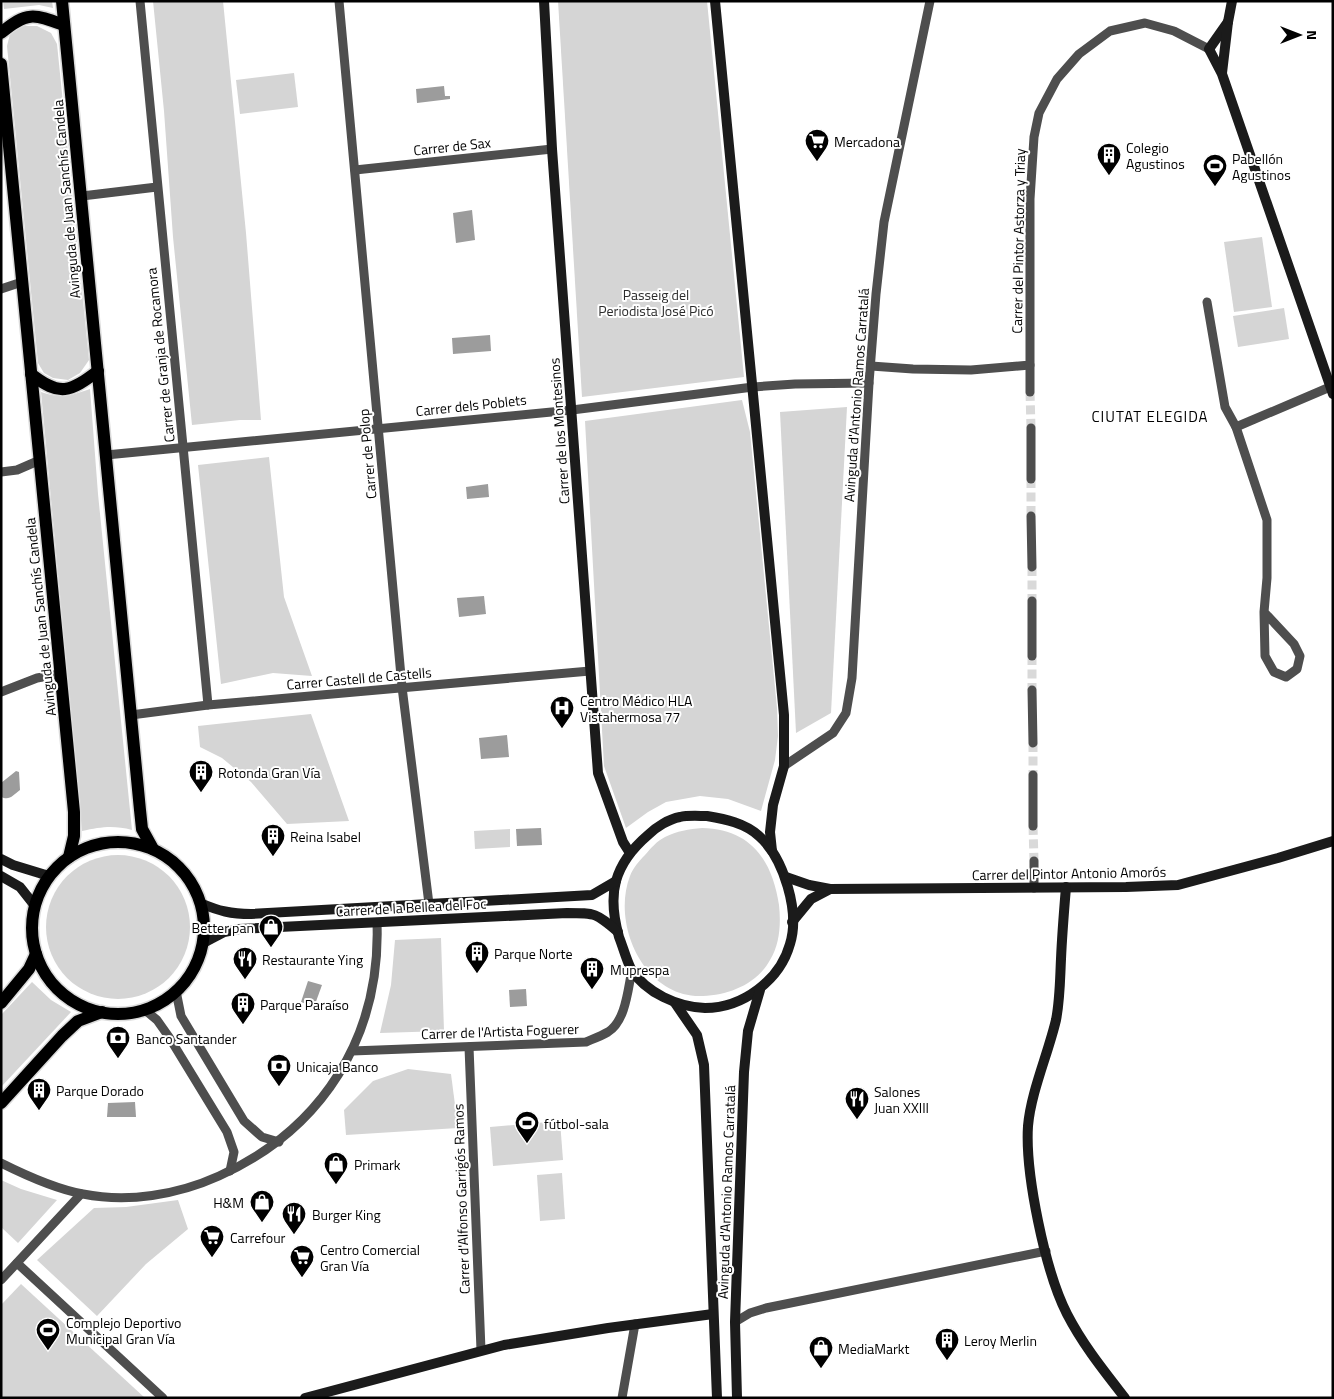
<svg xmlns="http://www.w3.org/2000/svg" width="1334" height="1399" font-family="'Titillium Web',sans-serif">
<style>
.green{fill:#d5d5d5}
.water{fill:#9c9c9c}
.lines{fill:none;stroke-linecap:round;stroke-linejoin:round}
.street-tunnel{stroke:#d9d9d9;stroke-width:9;stroke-dasharray:9 4.5;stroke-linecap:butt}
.primary-casing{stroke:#dbdbdb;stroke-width:15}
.street{stroke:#4e4e4e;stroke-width:9}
.secondary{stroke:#1b1b1b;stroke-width:10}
.primary{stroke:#000;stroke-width:12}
.labels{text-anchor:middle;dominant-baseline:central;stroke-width:4;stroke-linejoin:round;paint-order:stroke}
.poi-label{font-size:14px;fill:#000;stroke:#fff;text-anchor:start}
.street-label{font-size:14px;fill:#000;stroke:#fff}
.park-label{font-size:14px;fill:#2c2c2c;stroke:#fff}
.neighbourhood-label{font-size:15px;letter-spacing:1px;fill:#000;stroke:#fff}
</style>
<rect width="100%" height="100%" fill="#fff"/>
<!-- green -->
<g class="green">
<polygon points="3,1 52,1 53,8 39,5 4,9"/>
<polygon points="153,1 223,1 246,233 261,420 240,420 192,425 173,237 164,111"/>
<polygon points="558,1 707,1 744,377 582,397"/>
<polygon points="22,26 37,26 51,33 57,44 89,360 80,373 68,380 53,378 44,373 38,363 7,46 10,34"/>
<polygon points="294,73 298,107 240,114 236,80"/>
<polygon points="1262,237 1272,307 1234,312 1224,242"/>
<polygon points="1284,308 1289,339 1238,347 1233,316"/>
<path d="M90 389 98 494 132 830C113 825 101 827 82 831L41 392C61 399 70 396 90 389Z"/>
<polygon points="742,400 750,432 777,708 778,736 775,760 761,811 728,799 700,796 666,802 648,812 626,828 604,766 585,421"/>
<polygon points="847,407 831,713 796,733 780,412"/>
<polygon points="269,457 284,597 312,676 273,673 221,684 198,465"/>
<polygon points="311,714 349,821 287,824 251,782 222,758 200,747 198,726"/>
<path d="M702 828C750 829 772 859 779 905 781 923 780 944 770 960 757 984 729 995 703 996 645 999 611 925 630 876 633 868 639 861 645 855 651 848 657 841 665 837 677 831 689 829 702 828Z"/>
<polygon points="510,829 510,847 475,849 474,831"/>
<circle cx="118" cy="927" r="72"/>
<polygon points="441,938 444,1031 380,1033 391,985 395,940"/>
<polygon points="32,982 51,1000 71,1012 1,1087 1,1015"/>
<polygon points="408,1069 451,1074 458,1128 346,1135 344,1110 373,1081"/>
<polygon points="560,1121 563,1160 493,1166 490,1127"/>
<polygon points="562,1173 565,1219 540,1221 537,1175"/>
<polygon points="1,1180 21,1189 57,1200 18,1243 1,1227"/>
<polygon points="178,1200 188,1229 146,1264 97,1316 37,1260 94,1208 126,1207"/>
<polygon points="21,1284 145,1398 1,1398 1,1305"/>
</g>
<!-- water -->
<g class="water">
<polygon points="444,86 445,96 450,96 450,99 417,103 416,89"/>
<polygon points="472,210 475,240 456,243 453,213"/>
<polygon points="490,335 491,351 453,354 452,338"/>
<polygon points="488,484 489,497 467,499 466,487"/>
<polygon points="484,596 486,614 459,617 457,598"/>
<polygon points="507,735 509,757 481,759 479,738"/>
<path d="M16 771 19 772 20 790C13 795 10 801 1 797V783Z"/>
<polygon points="541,828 542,845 517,846 516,829"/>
<polygon points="308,981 322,985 314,1007 301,1002"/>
<polygon points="526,989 527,1006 510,1007 509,990"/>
<polygon points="135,1102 136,1117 107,1117 108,1103"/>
</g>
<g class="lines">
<!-- street-tunnel -->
<g class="street-tunnel">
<polyline points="1030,392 1031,428"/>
<polyline points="1031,479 1031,516"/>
<polyline points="1032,567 1032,601"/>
<polyline points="1032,656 1032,690"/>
<polyline points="1033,743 1033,775"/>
<polyline points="1033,826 1034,861"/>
</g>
<defs>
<g id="primary">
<polyline points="62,1 140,810 142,829 153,849"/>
<path d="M1 33C27 11 34 14 64 25"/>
<polyline points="1,64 74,812 74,836 69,857"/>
<path d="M31 374C60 397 70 392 98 371"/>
<circle cx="118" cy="928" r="86"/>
<polyline points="1,1003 29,969 36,954"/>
<polyline points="1,1103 62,1036 78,1021 102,1012"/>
</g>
</defs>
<!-- primary casing -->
<use href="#primary" class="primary-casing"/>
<!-- street -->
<g class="street">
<polyline points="140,1 208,705"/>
<polyline points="339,1 402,687 429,904"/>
<polyline points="355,170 552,149"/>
<polyline points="82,196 157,187"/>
<polyline points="1,289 22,282"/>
<polyline points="1207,302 1225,407 1236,427 1267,520 1267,578 1264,612 1265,656 1274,672 1286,677 1297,669 1300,656 1294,644 1264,612"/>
<polyline points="1030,365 1030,392"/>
<polyline points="871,366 913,369 971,370 1030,365 1030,199 1034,137 1039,113 1057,79 1079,54 1110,31 1145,23 1174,31 1209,49"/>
<polyline points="1236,427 1330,387"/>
<polyline points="1031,428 1031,479"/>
<polyline points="106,455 572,410 753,387 795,384 869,383"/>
<polyline points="1,472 17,470 40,460"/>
<polyline points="1031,516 1032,567"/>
<polyline points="1032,601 1032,656"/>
<polyline points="1032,690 1033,743"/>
<polyline points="1,692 37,678 60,674"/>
<polyline points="131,715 208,705 590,671"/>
<polyline points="784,766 833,733 846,713 852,678 869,383 876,294 884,222 930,1"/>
<polyline points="1033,775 1033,826"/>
<polyline points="1034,861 1034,888"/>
<polyline points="176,991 181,1016 244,1121 262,1137 279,1142"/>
<polyline points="145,1010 157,1020 169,1037 227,1132 234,1152 230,1171"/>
<polyline points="469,1047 481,1350"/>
<path d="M352 1051 586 1042C593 1039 601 1036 608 1032 626 1021 628 988 632 970"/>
<path d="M1 1163C25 1175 56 1189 83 1194 128 1203 177 1195 219 1176 323 1129 381 1036 377 923"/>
<polyline points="17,1263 163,1398"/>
<polyline points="1,1280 81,1194"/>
<polyline points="735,1322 750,1313 766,1308 1046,1251"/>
<polyline points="622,1398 635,1324"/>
</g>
<!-- secondary -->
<g class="secondary">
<polyline points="544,1 552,149 598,773 623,842 630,853"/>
<polyline points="715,1 784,715 784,766 773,805 770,832 772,851"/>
<polyline points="1228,22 1209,49 1222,74 1333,394"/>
<polyline points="1222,73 1228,22 1232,1"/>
<path d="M707 816C725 819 745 823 759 836 784 858 800 912 790 944 780 980 743 1008 705 1008 678 1007 646 993 631 969 626 959 623 947 619 937 614 919 611 899 616 881 621 863 634 847 648 835 656 827 669 819 680 817 688 815 699 816 707 816Z"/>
<polyline points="1,859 13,865 49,876"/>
<polyline points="1,876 20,887 35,906"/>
<polyline points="786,877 809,885 830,889 1126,887 1178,885 1278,858 1333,841"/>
<path d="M1066 887C1064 911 1062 935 1061 959 1060 979 1060 1000 1056 1020 1048 1054 1031 1092 1028 1126 1025 1173 1045 1271 1067 1314 1083 1345 1104 1371 1125 1398"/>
<path d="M200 903C219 911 231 914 251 914L592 895 616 881"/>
<polyline points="792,922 811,899 830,889"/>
<path d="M203 943 224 932 239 929 567 913C596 913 596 913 618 932"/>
<polyline points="675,1003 697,1035 704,1065 717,1398"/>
<polyline points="305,1398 504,1345 608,1328 713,1314"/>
<polyline points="737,1398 735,1322 744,1072 748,1031 760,990"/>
</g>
<!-- primary -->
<use href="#primary" class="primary"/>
</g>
<!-- icons -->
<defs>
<symbol id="supermarket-pin" viewBox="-11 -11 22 30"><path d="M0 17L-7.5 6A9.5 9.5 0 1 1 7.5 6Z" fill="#000" stroke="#fff"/><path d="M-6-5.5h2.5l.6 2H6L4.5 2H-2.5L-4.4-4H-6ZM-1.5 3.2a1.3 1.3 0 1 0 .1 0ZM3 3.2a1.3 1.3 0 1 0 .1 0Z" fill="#fff"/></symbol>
<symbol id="building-pin" viewBox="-11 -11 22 30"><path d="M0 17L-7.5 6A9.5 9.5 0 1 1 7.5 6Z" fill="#000" stroke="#fff"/><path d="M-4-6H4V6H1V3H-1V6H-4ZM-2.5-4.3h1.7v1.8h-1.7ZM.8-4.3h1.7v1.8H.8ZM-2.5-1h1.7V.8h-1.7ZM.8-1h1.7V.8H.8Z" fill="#fff"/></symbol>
<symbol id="stadium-pin" viewBox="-11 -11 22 30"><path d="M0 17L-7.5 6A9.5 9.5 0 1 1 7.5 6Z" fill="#000" stroke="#fff"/><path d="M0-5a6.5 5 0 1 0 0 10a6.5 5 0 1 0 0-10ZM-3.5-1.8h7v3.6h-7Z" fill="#fff"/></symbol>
<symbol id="hospital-pin" viewBox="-11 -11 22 30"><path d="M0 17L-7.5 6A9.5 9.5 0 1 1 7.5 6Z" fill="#000" stroke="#fff"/><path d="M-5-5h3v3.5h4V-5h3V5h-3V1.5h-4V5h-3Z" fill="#fff"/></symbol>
<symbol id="shop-pin" viewBox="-11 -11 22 30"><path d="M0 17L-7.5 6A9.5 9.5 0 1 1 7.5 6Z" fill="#000" stroke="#fff"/><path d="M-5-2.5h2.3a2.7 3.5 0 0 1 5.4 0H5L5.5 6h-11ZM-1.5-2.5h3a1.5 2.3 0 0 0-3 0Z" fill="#fff"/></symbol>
<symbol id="restaurant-pin" viewBox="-11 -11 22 30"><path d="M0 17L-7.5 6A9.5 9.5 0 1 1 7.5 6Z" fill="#000" stroke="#fff"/><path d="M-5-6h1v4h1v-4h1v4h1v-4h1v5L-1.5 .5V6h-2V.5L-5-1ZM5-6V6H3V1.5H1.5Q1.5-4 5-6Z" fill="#fff"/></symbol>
<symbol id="bank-pin" viewBox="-11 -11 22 30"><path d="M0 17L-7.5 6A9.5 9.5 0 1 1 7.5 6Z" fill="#000" stroke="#fff"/><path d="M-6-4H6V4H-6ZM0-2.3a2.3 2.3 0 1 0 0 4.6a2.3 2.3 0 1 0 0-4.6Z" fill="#fff"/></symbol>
</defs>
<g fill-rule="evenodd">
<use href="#supermarket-pin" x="803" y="127" width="28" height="38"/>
<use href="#building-pin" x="1095" y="141" width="28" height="38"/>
<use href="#stadium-pin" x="1201" y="152" width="28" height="38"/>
<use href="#hospital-pin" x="548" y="694" width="28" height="38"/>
<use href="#building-pin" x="187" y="758" width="28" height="38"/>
<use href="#building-pin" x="259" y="822" width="28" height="38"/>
<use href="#shop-pin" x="257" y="913" width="28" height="38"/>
<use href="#building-pin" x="463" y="939" width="28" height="38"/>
<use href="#restaurant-pin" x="231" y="945" width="28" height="38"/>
<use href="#building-pin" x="578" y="955" width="28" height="38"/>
<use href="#building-pin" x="229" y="990" width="28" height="38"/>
<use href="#bank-pin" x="104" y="1024" width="28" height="38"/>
<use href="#bank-pin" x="265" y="1052" width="28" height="38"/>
<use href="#building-pin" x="25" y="1076" width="28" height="38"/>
<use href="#restaurant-pin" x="843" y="1085" width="28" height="38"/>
<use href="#stadium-pin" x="513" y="1109" width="28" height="38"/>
<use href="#shop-pin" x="322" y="1150" width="28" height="38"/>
<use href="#shop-pin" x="248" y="1188" width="28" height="38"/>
<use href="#restaurant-pin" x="280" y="1200" width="28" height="38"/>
<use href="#supermarket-pin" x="198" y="1223" width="28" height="38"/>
<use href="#supermarket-pin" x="288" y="1243" width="28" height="38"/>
<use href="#stadium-pin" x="34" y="1316" width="28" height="38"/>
<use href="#building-pin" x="933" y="1326" width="28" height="38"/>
<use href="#shop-pin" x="807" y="1334" width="28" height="38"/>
</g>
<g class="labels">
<!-- poi labels -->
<g class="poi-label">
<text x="834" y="141">Mercadona</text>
<text x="1126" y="147">Colegio<tspan x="1126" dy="16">Agustinos</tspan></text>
<text x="1232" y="158">Pabellón<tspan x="1232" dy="16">Agustinos</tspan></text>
<text x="580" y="700">Centro Médico HLA<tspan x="580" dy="16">Vistahermosa 77</tspan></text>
<text x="218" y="772">Rotonda Gran Vía</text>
<text x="290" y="836">Reina Isabel</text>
<text x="254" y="927" text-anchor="end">Better pan</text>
<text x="494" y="953">Parque Norte</text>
<text x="262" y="959">Restaurante Ying</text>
<text x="610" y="969">Muprespa</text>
<text x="260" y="1004">Parque Paraíso</text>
<text x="136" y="1038">Banco Santander</text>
<text x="296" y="1066">Unicaja Banco</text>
<text x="56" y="1090">Parque Dorado</text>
<text x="874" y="1091">Salones<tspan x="874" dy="16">Juan XXIII</tspan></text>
<text x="544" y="1123">fútbol-sala</text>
<text x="354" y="1164">Primark</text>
<text x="244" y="1202" text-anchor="end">H&amp;M</text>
<text x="312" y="1214">Burger King</text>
<text x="230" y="1237">Carrefour</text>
<text x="320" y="1249">Centro Comercial<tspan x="320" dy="16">Gran Vía</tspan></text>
<text x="66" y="1322">Complejo Deportivo<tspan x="66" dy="16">Municipal Gran Vía</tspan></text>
<text x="964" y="1340">Leroy Merlin</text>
<text x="838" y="1348">MediaMarkt</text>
</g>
<!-- street labels -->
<g class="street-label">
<text transform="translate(452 146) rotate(-6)">Carrer de Sax</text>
<text transform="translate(66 199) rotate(-95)">Avinguda de Juan Sanchís Candela</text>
<text transform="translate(1018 241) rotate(-89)">Carrer del Pintor Astorza y Triay</text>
<text transform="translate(160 355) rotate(-96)">Carrer de Granja de Rocamora</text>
<text transform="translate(856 395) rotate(-86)">Avinguda d'Antonio Ramos Carratalá</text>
<text transform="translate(471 405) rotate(-6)">Carrer dels Poblets</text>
<text transform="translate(559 431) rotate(-94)">Carrer de los Montesinos</text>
<text transform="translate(367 454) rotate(-95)">Carrer de Polop</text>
<text transform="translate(40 617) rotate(-96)">Avinguda de Juan Sanchís Candela</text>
<text transform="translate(359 678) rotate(-5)">Carrer Castell de Castells</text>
<text transform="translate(1069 873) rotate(-1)">Carrer del Pintor Antonio Amorós</text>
<text transform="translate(411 907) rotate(-3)">Carrer de la Bellea del Foc</text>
<text transform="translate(500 1031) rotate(-2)">Carrer de l'Artista Foguerer</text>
<text transform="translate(726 1192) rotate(-88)">Avinguda d'Antonio Ramos Carratalá</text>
<text transform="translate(461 1199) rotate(-92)">Carrer d'Alfonso Garrigós Ramos</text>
</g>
<!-- park labels -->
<g class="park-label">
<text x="656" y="294">Passeig del<tspan x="656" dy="16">Periodista José Picó</tspan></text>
</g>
<!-- neighbourhood labels -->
<g class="neighbourhood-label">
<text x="1150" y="416">CIUTAT ELEGIDA</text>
</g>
</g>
<!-- border -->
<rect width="1334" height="1399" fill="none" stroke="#000000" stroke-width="5"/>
<!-- north arrow -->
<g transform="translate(1299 35) rotate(90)" stroke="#ffffff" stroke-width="4" paint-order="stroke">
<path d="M0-4L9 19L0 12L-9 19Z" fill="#000000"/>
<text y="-8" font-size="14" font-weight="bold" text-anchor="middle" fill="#000000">N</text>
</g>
</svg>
